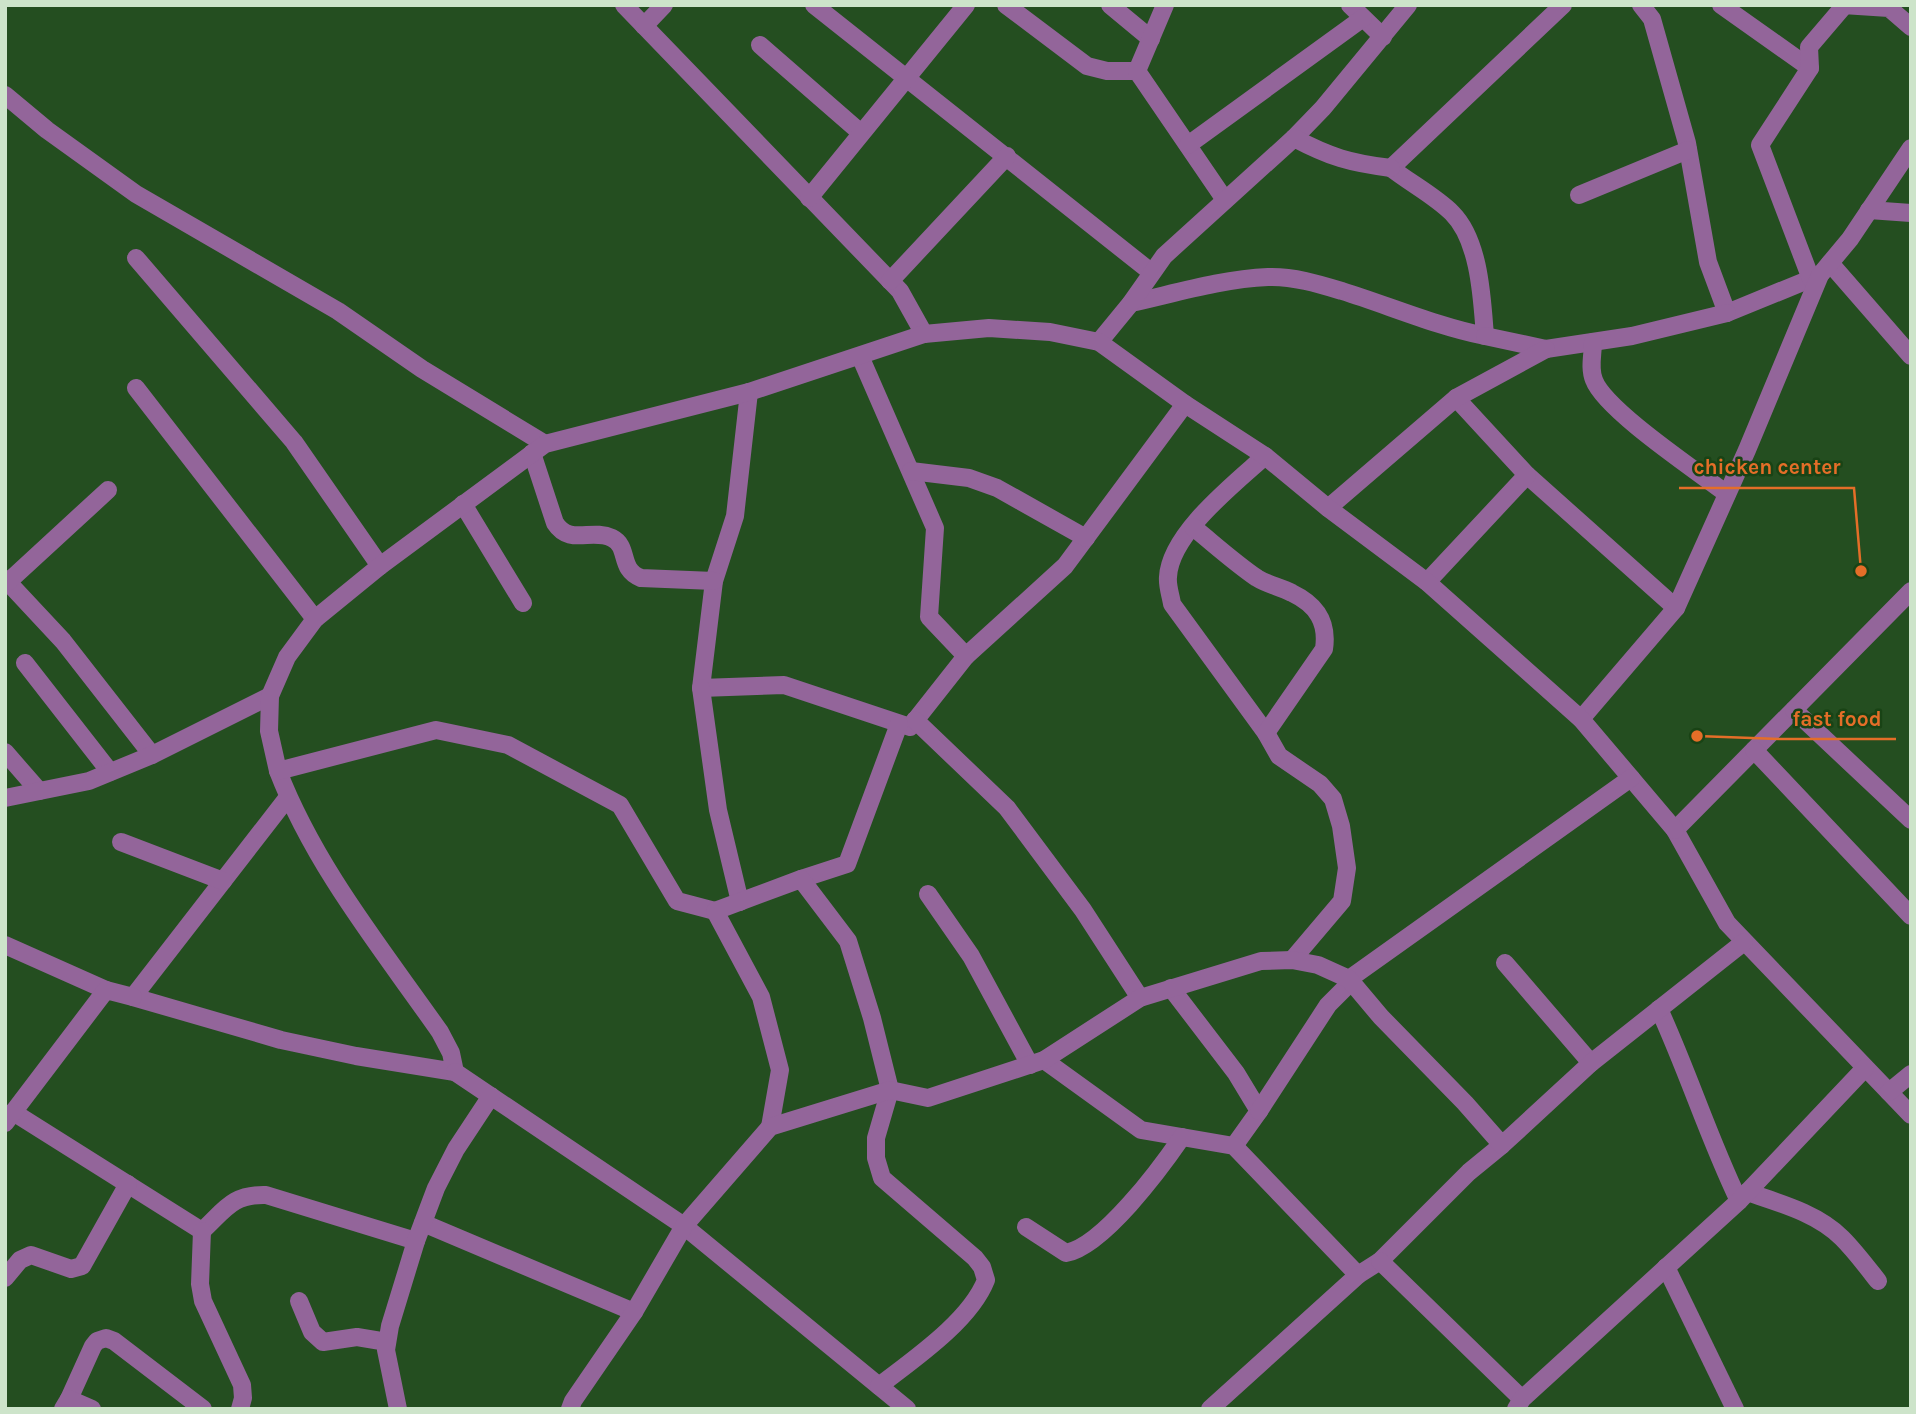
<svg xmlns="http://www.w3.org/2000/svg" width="1916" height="1414" font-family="Karla,sans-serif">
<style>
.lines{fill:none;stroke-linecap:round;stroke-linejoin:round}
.minor{stroke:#93659a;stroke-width:18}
.leader{fill:none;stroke:#e46e28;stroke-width:2.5}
.callout-dot{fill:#e46e28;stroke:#194315;stroke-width:2.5}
.callout-label{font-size:21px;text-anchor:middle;font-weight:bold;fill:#e46e28;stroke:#194315;stroke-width:5;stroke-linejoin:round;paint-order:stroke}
</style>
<rect width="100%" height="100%" fill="#244e20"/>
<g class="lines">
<!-- minor -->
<g class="minor">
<polyline points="624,5 900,291 924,334"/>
<polyline points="814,5 1151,272"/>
<polyline points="1006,5 1087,66 1107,71 1137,71"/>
<polyline points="1110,5 1151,39"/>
<polyline points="1165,5 1137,71 1225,200"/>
<polyline points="1350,5 1383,37"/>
<polyline points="1641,5 1652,19 1687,143 1708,262 1727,313 1820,275"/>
<polyline points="1721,5 1810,68"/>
<polyline points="1843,5 1889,8 1911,27"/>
<polyline points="644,26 664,5"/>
<polyline points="760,45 861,133"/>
<polyline points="5,95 47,130 136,194 338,311 422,369 545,444"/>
<polyline points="1294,138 1323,108 1408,5"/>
<polyline points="1188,145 1363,18"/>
<polyline points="1579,195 1688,150"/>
<polyline points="809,198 966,5"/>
<polyline points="1869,210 1911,213"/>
<polyline points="136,258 294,442 380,566"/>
<polyline points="1830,263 1911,356"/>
<polyline points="1811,279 1760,145 1810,68 1809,47 1844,6"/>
<polyline points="890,281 1007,156"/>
<path d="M1131 303C1176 293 1222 279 1268 277 1293 276 1319 284 1342 291 1390 306 1436 326 1485 336 1482 299 1480 241 1452 213 1435 196 1410 183 1391 168L1563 5"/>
<polyline points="1485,336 1546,349 1632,336 1727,313"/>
<path d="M1099 342 1131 303 1164 256 1294 138C1330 157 1350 163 1391 168"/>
<path d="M1593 342C1593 354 1589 368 1594 380 1605 410 1697 471 1727 494"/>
<polyline points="860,356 935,528 929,617 966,656 1065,566 1185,404"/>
<polyline points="136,388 315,619"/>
<polyline points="749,392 735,516 714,581 701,688 784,685 910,727 966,656"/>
<polyline points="1456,398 1527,475 1676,608"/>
<path d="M532 453 555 523C570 546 591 528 612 538 630 547 618 569 641 578L714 581"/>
<path d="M1265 456C1234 484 1170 534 1168 577 1167 586 1171 596 1172 604L1266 733 1279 756 1320 784 1333 799 1341 826 1347 868 1342 901 1292 960"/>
<polyline points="911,471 969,478 997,488 1086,538"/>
<polyline points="463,504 523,603"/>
<polyline points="1328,508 1456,398 1546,349"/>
<path d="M1193 527C1214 544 1235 563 1257 578 1268 585 1281 587 1292 593 1317 605 1328 622 1324 649L1266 733"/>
<polyline points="5,579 63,641 152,755"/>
<polyline points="8,582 108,490"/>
<polyline points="1427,582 1527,475"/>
<polyline points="1911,591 1675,830 1727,923 1911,1115"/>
<polyline points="25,663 110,772"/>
<polyline points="701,688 718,810 740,902"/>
<polyline points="1794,710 1911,820"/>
<polyline points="1581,719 1676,608 1747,450 1820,275 1850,239 1911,148"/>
<polyline points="915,720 1007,808 1083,910 1140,998"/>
<polyline points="1754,750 1911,916"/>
<polyline points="5,752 39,791"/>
<path d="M278 771C315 867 382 949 440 1032L451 1053 455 1072 356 1056 281 1040 133 997 288 797"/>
<polyline points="5,798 89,781 152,755 270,696"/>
<polyline points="121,842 223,881"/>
<polyline points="801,879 847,864 899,724"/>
<polyline points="928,894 971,956 1030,1065"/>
<polyline points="715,911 677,901 620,805 508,745 436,730 278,771 269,731 270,696 287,657 315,619 380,566 545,444 749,392 924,334 989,328 1050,332 1099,342 1185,404 1265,456 1328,508 1427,582 1581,719 1675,830"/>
<polyline points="5,945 106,990"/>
<polyline points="1505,963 1591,1063"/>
<polyline points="1349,979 1631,778"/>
<polyline points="1171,988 1236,1073 1259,1111 1234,1146"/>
<path d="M1659 1009C1688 1072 1709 1139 1739 1201"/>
<polyline points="1044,1060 1141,1130 1234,1146 1358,1275 1380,1261 1469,1172 1502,1145"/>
<polyline points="455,1072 684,1226 907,1409"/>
<polyline points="1889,1092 1911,1074"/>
<polyline points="1259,1111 1328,1005 1351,982"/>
<path d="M13 1112 202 1231C225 1210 232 1194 266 1195L416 1241"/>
<polyline points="5,1123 106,990 133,997"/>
<path d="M770 1127 780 1070 761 997 715 911 801 879 848 941 872 1018 890 1090 876 1138V1158L882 1178 975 1258 982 1267 986 1280C970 1321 914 1359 879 1386"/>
<path d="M1747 1192C1779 1203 1817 1213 1842 1238 1855 1251 1867 1267 1878 1281"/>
<polyline points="423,1223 634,1312"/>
<path d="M1026 1227 1066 1253C1103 1246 1160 1169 1182 1137"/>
<polyline points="202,1231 200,1284 203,1301 242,1385 243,1398 240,1409"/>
<polyline points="1380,1261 1522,1399"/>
<polyline points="1666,1267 1735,1409"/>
<polyline points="5,1278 20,1260 31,1255 71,1269 82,1266 128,1184"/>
<polyline points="299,1301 312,1332 323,1342 357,1337 387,1342"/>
<polyline points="69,1399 93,1346 97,1341 106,1338 114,1341 203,1409"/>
<polyline points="63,1409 69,1399 92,1409"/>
<polyline points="398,1409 386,1350 390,1326 416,1241 436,1188 456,1149 491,1096"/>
<polyline points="570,1409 573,1401 634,1312 684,1226 770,1127 890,1090 928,1098 1044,1060 1140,998 1261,961 1292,960 1318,965 1349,979 1381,1017 1465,1103 1502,1145 1591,1063 1744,942"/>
<polyline points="1210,1409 1358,1275"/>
<polyline points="1516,1409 1522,1399 1739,1201 1865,1068"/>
</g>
</g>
<!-- callouts -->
<path class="leader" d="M1861 571L1854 488H1679M1697 736L1779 739H1896"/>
<g class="callout-dot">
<circle cx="1861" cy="571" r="7"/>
<circle cx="1697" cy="736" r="7"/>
</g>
<g class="callout-label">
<text x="1767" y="474">chicken center</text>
<text x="1837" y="726">fast food</text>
</g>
<!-- border -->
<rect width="1916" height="1414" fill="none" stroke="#cde4ca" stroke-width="14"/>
</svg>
